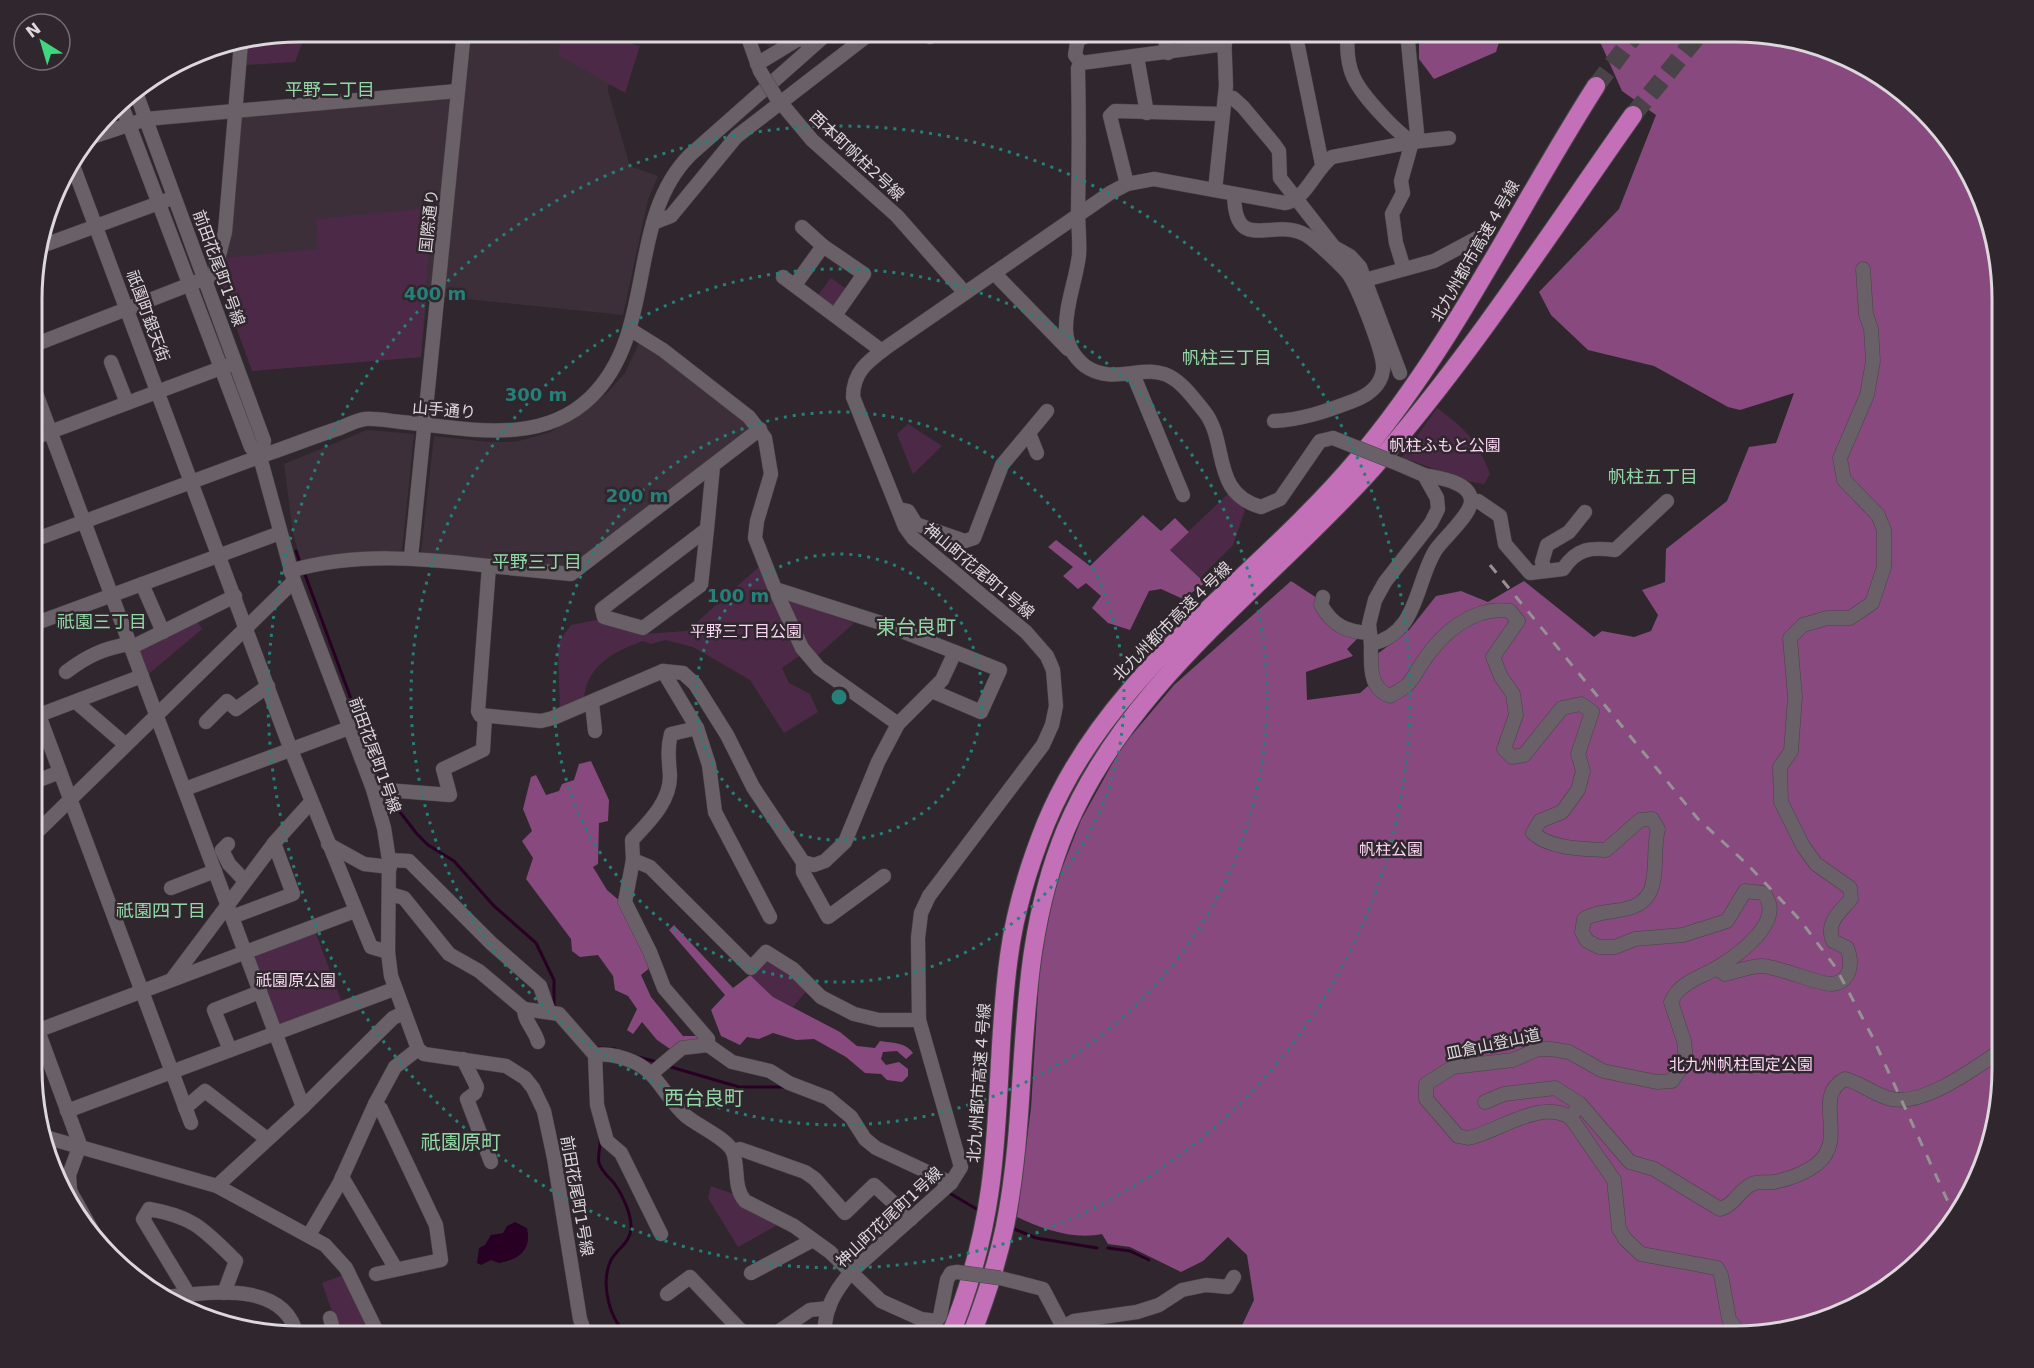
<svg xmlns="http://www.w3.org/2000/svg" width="2034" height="1368" font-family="'DejaVu Sans','Noto Sans JP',sans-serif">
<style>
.built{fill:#3c2f39}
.green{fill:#4c2a47}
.forest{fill:#87497e}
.water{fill:#280024}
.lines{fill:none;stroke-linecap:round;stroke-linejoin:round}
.stream{stroke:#280024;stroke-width:3}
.highway-tunnel{stroke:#494247;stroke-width:18;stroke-dasharray:18 9;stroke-linecap:butt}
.minor-casing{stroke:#4a4449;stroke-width:15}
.highway-casing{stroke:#4a4449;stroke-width:20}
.minor{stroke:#6a6068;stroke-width:14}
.highway{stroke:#c470b8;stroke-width:18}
.rail{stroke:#979196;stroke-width:3;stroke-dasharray:10 10;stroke-linecap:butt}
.minor-bridge-casing{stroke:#4a4449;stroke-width:15;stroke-linecap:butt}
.minor-bridge{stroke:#6a6068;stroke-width:14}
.ring{fill:none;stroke:#248079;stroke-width:3;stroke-dasharray:3 6}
.labels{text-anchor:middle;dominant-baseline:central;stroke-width:5;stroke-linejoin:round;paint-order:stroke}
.street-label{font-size:16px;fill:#ddd8dc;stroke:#2f272d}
.park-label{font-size:16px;fill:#fad5f3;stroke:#2f272d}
.neighbourhood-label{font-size:18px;fill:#92d8a6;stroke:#2f272d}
.quarter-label{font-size:20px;fill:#92d8a6;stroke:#2f272d}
.rim{fill:none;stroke:#ddd8dc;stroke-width:3}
.centre{fill:#248079;stroke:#2f272d;stroke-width:3}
.ring-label{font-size:18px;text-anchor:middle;font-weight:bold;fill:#248079;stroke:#2f272d;stroke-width:5;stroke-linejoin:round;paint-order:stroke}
</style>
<rect width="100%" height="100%" fill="#2f272d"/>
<!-- built -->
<g class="built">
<polygon points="464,32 614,32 608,91 630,166 658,176 648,200 623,315 427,295 421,357 252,371 220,281 226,258 235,111 457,91"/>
<polygon points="775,32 789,32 770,48 765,42"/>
<polygon points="639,343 655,349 746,422 753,430 569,569 421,553 434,436 489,442 515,442 548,433 582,414 607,393 625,373"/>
<polygon points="367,430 414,434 402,551 316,559 302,563 293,534 284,464"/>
</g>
<!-- green -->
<g class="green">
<polygon points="299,32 311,32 304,38 295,62 245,65 248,42"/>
<polygon points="477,32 509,32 530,45 476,38"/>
<polygon points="562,32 609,32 609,37 640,46 625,93 558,55"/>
<polygon points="432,208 421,357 252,371 220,281 226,258 318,249 316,219"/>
<polygon points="831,278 849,291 837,308 818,295"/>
<path d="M1437 408C1466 429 1477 441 1490 474L1484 484 1466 481 1402 457Z"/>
<polygon points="908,424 942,446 913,474 897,434"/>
<polygon points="1229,493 1245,510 1233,545 1200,578 1170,549"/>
<path d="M761 565 802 654 782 668 789 683 810 694 818 712 784 733 750 680 693 647 665 640 651 644 643 641C614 651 586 666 584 700L560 712 558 643 571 625 596 620 643 634 687 631Z"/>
<polygon points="786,599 854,623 817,656 809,648"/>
<polygon points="196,619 202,629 145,677 135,650"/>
<polygon points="315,931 342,1003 281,1026 276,1024 251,958 254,953"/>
<polygon points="765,957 792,972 808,989 793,1007 773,997 750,975"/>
<polygon points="711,1186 736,1195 779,1224 738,1247 708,1198"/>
<polygon points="343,1275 369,1328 350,1336 338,1336 334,1317 322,1283"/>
</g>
<!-- forest -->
<g class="forest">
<polygon points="1419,32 1502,32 1496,52 1434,79 1419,59"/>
<path d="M1587 32H1752L1821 46 1898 87 1975 180 2002 282V1086L1988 1155 1947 1232 1854 1309 1736 1336H1237L1254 1300 1247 1255 1228 1237 1203 1261 1181 1272 1130 1247 1108 1244 1102 1234C1074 1240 1042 1229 1017 1217L1031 1108 1040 962 1055 886 1081 820 1121 748 1174 685 1291 581 1317 598 1360 636 1347 649 1353 656 1306 672 1307 700 1360 693 1368 686 1376 655 1409 630 1436 596 1461 591 1488 602 1524 581 1594 637 1602 631 1634 637 1651 631 1658 615 1642 590 1665 582 1666 549 1727 501 1749 447 1776 443 1794 393 1740 410 1728 407 1654 366 1588 350 1551 315 1539 292 1619 209 1656 115 1622 91 1601 44Z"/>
<polygon points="1143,515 1161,531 1175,518 1189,532 1170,550 1205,583 1183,599 1161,589 1149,591 1130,630 1108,623 1092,608 1101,596 1086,583 1078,589 1063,576 1073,567 1048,547 1056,540 1090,566"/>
<polygon points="591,761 609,800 608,821 599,823 598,864 593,867 607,890 621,902 652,966 641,975 651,997 683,1036 696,1036 704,1039 673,1051 657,1040 642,1022 633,1034 627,1030 637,1009 628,996 615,990 613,976 598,955 580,957 572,951 571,939 526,879 533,858 522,841 532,831 523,809 531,777 536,775 546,795 559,791 562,784 574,780 579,764"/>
<path d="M674 925 733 988 750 975 773 997 840 1032 857 1046 875 1048 880 1041C893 1043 905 1042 913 1053L906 1059 897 1051 883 1052 881 1059 886 1065 899 1062 908 1069V1076L902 1082 887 1080 881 1074 865 1073 846 1057 814 1039 796 1040 773 1033 759 1039 747 1037 740 1045 721 1036 711 1010 725 995 669 930Z"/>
</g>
<!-- water -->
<path class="water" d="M515 1222 527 1228C532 1250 519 1260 499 1263L491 1260 481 1265 477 1263 479 1248 485 1245 491 1235 503 1233 507 1226Z"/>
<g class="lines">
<!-- stream -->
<g class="stream">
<polyline points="296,551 300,563"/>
<polyline points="304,572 383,785"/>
<polyline points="386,794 417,834 428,845 454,861 494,906 536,943 554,980 554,1009"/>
<polyline points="599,1048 615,1049"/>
<polyline points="638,1057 657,1062"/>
<polyline points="671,1067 739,1087 786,1087"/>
<path d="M600 1140C601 1148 597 1155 599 1163 602 1173 611 1178 616 1186 623 1196 632 1216 631 1229 630 1243 617 1249 611 1260 600 1283 609 1322 630 1336"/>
<polyline points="951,1194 980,1211"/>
<polyline points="1012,1228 1036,1238 1097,1248"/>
<polyline points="1108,1248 1130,1251 1149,1260"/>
</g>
<!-- highway-tunnel -->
<g class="highway-tunnel">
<polyline points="1596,86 1637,32"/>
<polyline points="1633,115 1701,32"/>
</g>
<defs>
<g id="minor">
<polyline points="746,32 760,71"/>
<polyline points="1079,32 1075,55 1081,63"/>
<polyline points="1163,32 1168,53"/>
<polyline points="1295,32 1322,164"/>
<path d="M1348 32C1344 71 1356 87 1381 114 1391 125 1400 134 1412 142L1401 181 1403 193 1392 214 1396 243 1404 269"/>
<polyline points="930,37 937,32"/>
<polyline points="1076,41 1094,32"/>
<path d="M1225 44 1081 63 1078 68C1079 115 1079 163 1078 210 1078 225 1080 240 1079 255 1076 281 1065 305 1066 331 1067 346 1074 357 1085 366 1114 386 1142 363 1169 376 1183 383 1194 399 1204 411 1229 442 1210 493 1261 507L1280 499 1320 441 1333 438"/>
<polyline points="1137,57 1147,113"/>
<polyline points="757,64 800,38 812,46"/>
<polyline points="776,97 812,140 897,216 965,293"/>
<polyline points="1225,97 1233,98 1243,107 1274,144 1279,151 1280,178 1334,247 1350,256 1360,267 1400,373"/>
<polyline points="120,101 251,447 260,457 264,441 135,90"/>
<polyline points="92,137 146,119 457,91"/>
<polyline points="1412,142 1449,138"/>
<polyline points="72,163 291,750 371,947 388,952"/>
<polyline points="1127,184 1110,116 1115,111 1222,114"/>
<polyline points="1215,190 1226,86 1224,32"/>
<path d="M1234 194C1235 256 1272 216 1306 235 1316 241 1339 263 1347 272 1357 284 1385 355 1383 370 1381 386 1367 396 1353 401 1327 411 1301 420 1274 421"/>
<polyline points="653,223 671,216 736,137 872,32"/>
<polyline points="802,227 823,246 864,274 836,314"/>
<polyline points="39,247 167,200"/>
<polyline points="994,273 1068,349"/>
<polyline points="783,277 882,351"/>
<polyline points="1365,280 1434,261 1479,237"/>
<polyline points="795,285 823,246"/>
<polyline points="34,345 214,275 225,232 241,43"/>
<polyline points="111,362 127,403"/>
<polyline points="1133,374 1183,495"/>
<polyline points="34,388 303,1107"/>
<polyline points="1029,433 1037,453"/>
<polyline points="34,438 229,365"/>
<polyline points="260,457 294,581 373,789 384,828 389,860 388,952 391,976 418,1049 424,1054 506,1066 525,1078 533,1088 544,1111 554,1158 580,1319 586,1336"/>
<path d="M1424 475C1438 478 1468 481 1471 499 1473 514 1443 538 1435 551 1415 584 1418 634 1371 644 1371 664 1368 688 1390 696 1395 693 1401 690 1406 686 1413 680 1417 670 1422 663 1441 634 1473 605 1510 611L1518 621 1493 657 1501 677 1513 694 1516 715 1504 749 1512 757 1524 755 1562 708 1581 704 1592 712 1578 754 1583 771 1578 790 1562 812 1540 821 1533 833C1550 849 1584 849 1606 850L1640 820 1652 819 1658 829C1650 860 1666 901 1625 909 1612 912 1595 912 1584 919L1582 932 1587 941 1599 947H1615L1635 939 1683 935 1727 921 1745 891 1763 893C1788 920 1737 956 1715 969 1704 975 1687 981 1679 990 1676 993 1673 998 1671 1002L1684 1041 1686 1060 1672 1081 1657 1082 1603 1071 1569 1052 1551 1049H1538L1513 1060 1453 1067 1426 1084V1099L1458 1136 1468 1138C1498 1132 1541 1098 1571 1118L1614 1180 1619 1229 1625 1239 1641 1254 1717 1268 1721 1275 1729 1319 1740 1335"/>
<path d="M1471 502 1478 501 1500 516 1505 544 1530 573 1563 569C1577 548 1591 547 1615 550L1667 501"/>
<polyline points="899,509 908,511 916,524 965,541 974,538 1002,465 1047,411"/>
<polyline points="707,529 701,585 643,628 604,617 602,609 707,529 713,466"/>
<path d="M34 540C111 511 189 483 267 454 291 446 315 436 340 428 347 425 357 420 365 419 376 418 390 421 401 422 465 428 540 447 591 397 658 331 625 221 690 155L829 32"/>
<polyline points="411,557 464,32"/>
<polyline points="489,566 571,574 760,429"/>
<path d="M290 571C355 552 423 558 489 566L478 711 480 715 541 721 553 718 663 671 683 673 695 684 727 735 753 787 803 862 814 865 825 861 845 842 878 762 898 724 942 680 955 652 881 623 775 589 755 538 757 521 771 474 765 438 749 417 663 350 631 330"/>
<polyline points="1546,571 1542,562 1547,545 1569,532 1585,512"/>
<polyline points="142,584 163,632"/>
<polyline points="775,589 802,648 819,668 898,724"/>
<path d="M1323 597 1321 605C1333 626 1347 632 1370 633"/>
<polyline points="34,624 280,533"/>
<polyline points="1371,644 1369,624 1375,600 1385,582 1431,523 1438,509 1437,498 1424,475 1401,465"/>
<polyline points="132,647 235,596"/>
<polyline points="663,671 697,728 709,765 715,812 770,917"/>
<path d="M66 672C87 656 104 648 130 644"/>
<polyline points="932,691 981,712 1000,670 955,652"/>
<polyline points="34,702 191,1123"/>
<polyline points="76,702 126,745"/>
<polyline points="592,703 595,731"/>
<polyline points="34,717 142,676"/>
<polyline points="206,722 227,701 236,709 268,686"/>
<path d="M697 728 671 734C667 749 669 761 670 776 670 802 649 822 632 840L633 860 625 902 650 952 664 988 708 1039V1045"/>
<polyline points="34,782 60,772"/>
<polyline points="185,789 349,728"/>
<polyline points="373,789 450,795 443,769 483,750 485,716"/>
<polyline points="34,835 294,581"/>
<polyline points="228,844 222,850 229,864 245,881"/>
<polyline points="328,844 364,864 390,867"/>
<polyline points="389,860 409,861 491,943 540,986 549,1012"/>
<polyline points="633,860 650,867 751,968 766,952 793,969 821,997 854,1014 879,1020 919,1020"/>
<polyline points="803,862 803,872 828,917 884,876"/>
<polyline points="171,888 215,871"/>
<path d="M390 894 404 898 449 954 479 971 524 1009C524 1021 535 1030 538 1042"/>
<polyline points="232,917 293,894 274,843"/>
<path d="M1716 968 1725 974C1737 971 1751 966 1762 966 1781 967 1819 985 1832 984 1851 982 1853 963 1847 948L1833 941C1825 923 1840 912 1851 899L1850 888 1816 864 1803 846 1781 802 1780 767 1791 751 1795 697 1790 638 1803 625 1827 618H1850L1872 603 1884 567V530L1878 515 1844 480 1840 458 1867 395 1873 361 1871 329 1866 314 1863 269"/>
<polyline points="173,978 275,842 311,802"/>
<polyline points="524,1009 559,1014 595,1055 597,1105 607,1141 621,1153 661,1234"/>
<polyline points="34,1020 80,1145 69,1175 70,1191 94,1234"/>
<polyline points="34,1032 355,911"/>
<polyline points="230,1050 214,1010 260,992"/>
<path d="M595 1055C609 1053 623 1057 636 1063 657 1073 668 1101 686 1116 698 1126 728 1139 733 1152 739 1169 733 1187 745 1201L794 1226 830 1252 881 1301 921 1319 936 1321 940 1316 947 1280 951 1273 957 1272"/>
<polyline points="463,1059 477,1087 475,1093 467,1099 491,1162"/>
<polyline points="651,1074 682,1048 708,1045 732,1062 770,1071 789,1083 828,1098 851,1117 865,1139 876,1148 951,1183"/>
<polyline points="1485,1102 1504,1094 1555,1088 1580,1104 1575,1111"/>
<polyline points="375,1104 381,1109 436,1225 441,1260 376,1274"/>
<path d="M1580 1104 1630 1162 1654 1169 1720 1209C1735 1205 1738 1191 1752 1184 1758 1181 1767 1183 1774 1182 1789 1179 1805 1173 1817 1164 1849 1138 1811 1097 1845 1079 1862 1083 1875 1096 1892 1099 1925 1106 1976 1067 2002 1050"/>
<polyline points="185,1108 205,1091 267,1139"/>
<polyline points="67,1111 394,989"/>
<polyline points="45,1137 217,1186 325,1245 346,1268 379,1336"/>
<polyline points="733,1152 740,1149 805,1172 815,1179 845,1213 874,1185 911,1219"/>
<polyline points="342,1177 396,1269"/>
<polyline points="217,1186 303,1107 393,1018 403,1013"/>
<polyline points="309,1235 339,1184 375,1104 395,1067 418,1049"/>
<polyline points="751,1273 813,1240"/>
<polyline points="1000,1278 1043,1289 1063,1327"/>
<polyline points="667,1294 690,1277 746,1336"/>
<path d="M189 1295 143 1219 149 1209C195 1217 204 1230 236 1261L224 1293"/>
<path d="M165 1297C208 1293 285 1279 297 1336"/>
<polyline points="330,1318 335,1336"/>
<polyline points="772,1336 810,1310 829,1308"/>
<path d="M825 1336C823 1310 835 1291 851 1272L951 1183 961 1167 919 1020 918 938 921 913 929 896 1043 745 1052 725 1056 706 1053 670 1047 656 1026 632 913 538 905 527 853 397C853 372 868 361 887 347L1110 193 1127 184 1154 179 1285 203C1306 200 1315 169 1332 157L1412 142 1417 133 1407 32"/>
<polyline points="1056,1336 1063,1327 1074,1321 1137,1312 1159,1305 1182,1290 1206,1285 1228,1287 1234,1277"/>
</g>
<g id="highway">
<path d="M950 1336C969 1289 983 1240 990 1189 1001 1112 998 1033 1009 956 1015 911 1029 865 1046 823 1109 671 1254 582 1357 460 1453 347 1516 211 1596 86"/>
<path d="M971 1336C985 1300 997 1264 1005 1226 1032 1091 1011 961 1066 829 1129 680 1267 586 1372 469 1469 359 1549 234 1633 115"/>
</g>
</defs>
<!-- minor casing -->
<use href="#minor" class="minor-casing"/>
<!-- highway casing -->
<use href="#highway" class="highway-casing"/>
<!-- minor -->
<use href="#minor" class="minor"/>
<!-- highway -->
<use href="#highway" class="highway"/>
<!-- rail -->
<polyline class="rail" points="1490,565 1698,819 1748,865 1800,920 1836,968 1873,1038 1955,1217"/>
<defs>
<g id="minor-bridge">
<polyline points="760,71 776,97"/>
<polyline points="1333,438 1401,465"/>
<polyline points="957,1272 1000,1278"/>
</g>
</defs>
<!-- minor-bridge casing -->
<use href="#minor-bridge" class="minor-bridge-casing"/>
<!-- minor-bridge -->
<use href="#minor-bridge" class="minor-bridge"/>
</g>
<!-- distance rings -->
<g class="ring">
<circle cx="839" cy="697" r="143"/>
<circle cx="839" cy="697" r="285"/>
<circle cx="839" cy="697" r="428"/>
<circle cx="839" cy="697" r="571"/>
</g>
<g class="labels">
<!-- street labels -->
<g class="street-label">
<text transform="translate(857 156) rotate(43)">西本町帆柱2号線</text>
<text transform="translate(429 221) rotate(-84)">国際通り</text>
<text transform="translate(1475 251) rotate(-60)">北九州都市高速４号線</text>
<text transform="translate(219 268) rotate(70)">前田花尾町1号線</text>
<text transform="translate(148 316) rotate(70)">祇園町銀天街</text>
<text transform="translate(444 410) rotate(5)">山手通り</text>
<text transform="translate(979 571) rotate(40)">神山町花尾町1号線</text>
<text transform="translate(1172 621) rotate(-45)">北九州都市高速４号線</text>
<text transform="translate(375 755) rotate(70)">前田花尾町1号線</text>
<text transform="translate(1493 1044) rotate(-12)">皿倉山登山道</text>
<text transform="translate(979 1083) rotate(-86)">北九州都市高速４号線</text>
<text transform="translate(577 1196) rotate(80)">前田花尾町1号線</text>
<text transform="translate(889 1217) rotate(-43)">神山町花尾町1号線</text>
</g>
<!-- park labels -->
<g class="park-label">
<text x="1445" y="445">帆柱ふもと公園</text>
<text x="746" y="631">平野三丁目公園</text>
<text x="1391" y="849">帆柱公園</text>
<text x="296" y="980">祇園原公園</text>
<text x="1741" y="1064">北九州帆柱国定公園</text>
</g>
<!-- neighbourhood labels -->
<g class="neighbourhood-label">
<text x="330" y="89">平野二丁目</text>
<text x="1227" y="357">帆柱三丁目</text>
<text x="1653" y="476">帆柱五丁目</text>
<text x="537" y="561">平野三丁目</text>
<text x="102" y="621">祇園三丁目</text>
<text x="161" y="910">祇園四丁目</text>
</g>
<!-- quarter labels -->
<g class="quarter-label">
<text x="916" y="627">東台良町</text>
<text x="704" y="1098">西台良町</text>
<text x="461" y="1142">祇園原町</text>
</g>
</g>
<!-- crop -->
<path d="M0 0H2034V1368H0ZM299 42H1735A257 257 0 0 1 1992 299V1069A257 257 0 0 1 1735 1326H299A257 257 0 0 1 42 1069V299A257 257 0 0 1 299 42Z" fill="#2f272d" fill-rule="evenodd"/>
<path class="rim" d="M299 42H1735A257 257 0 0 1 1992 299V1069A257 257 0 0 1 1735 1326H299A257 257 0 0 1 42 1069V299A257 257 0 0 1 299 42Z"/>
<circle cx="839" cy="697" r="9" class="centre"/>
<g class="ring-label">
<text x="435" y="300">400 m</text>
<text x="536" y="401">300 m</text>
<text x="637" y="502">200 m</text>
<text x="738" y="602">100 m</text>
</g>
<!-- north arrow -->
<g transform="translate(42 42) rotate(323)"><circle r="28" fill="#2f272d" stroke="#756e73" stroke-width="1.5"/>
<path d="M0-4.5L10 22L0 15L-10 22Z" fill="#3fd77d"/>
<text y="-9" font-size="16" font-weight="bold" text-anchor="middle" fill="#ddd8dc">N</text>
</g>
</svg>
